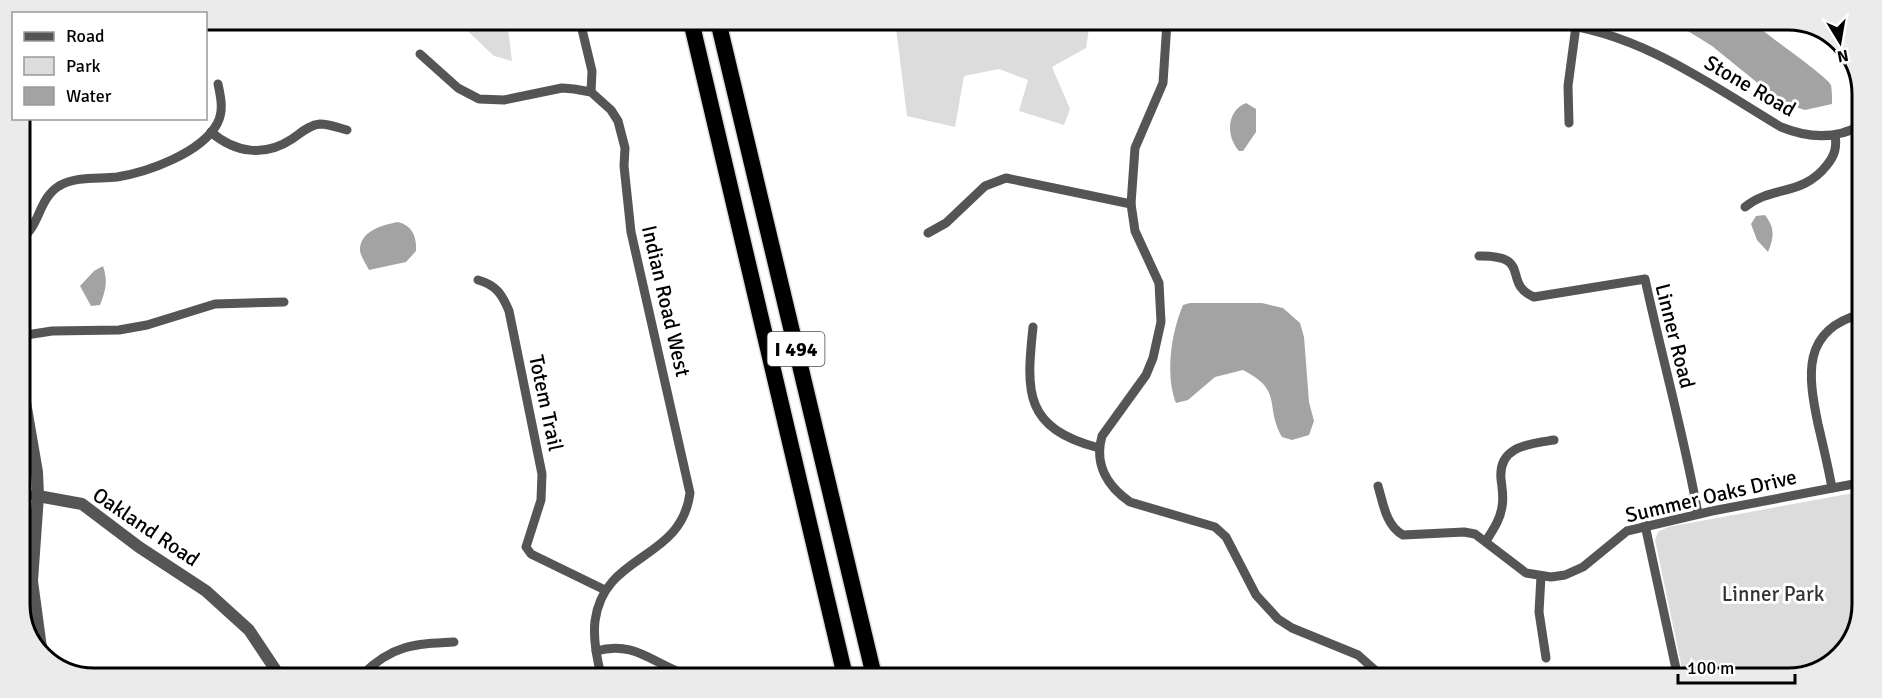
<svg xmlns="http://www.w3.org/2000/svg" width="1882" height="698" font-family="Signika,sans-serif">
<style>
.green{fill:#dcdcdc}
.water{fill:#a3a3a3}
.lines{fill:none;stroke-linecap:round;stroke-linejoin:round}
.motorway-casing{stroke:#dbdbdb;stroke-width:19}
.minor{stroke:#555;stroke-width:9}
.tertiary{stroke:#555;stroke-width:12}
.motorway{stroke:#000;stroke-width:16}
.labels{text-anchor:middle;dominant-baseline:central;stroke-width:6;stroke-linejoin:round;paint-order:stroke}
.shield{fill:#fff;stroke:#4c4c4c;stroke-width:1.5}
.shield-label{font-size:20px;font-weight:bold;fill:#000}
.street-label{font-size:21px;fill:#000;stroke:#fff}
.park-label{font-size:21px;fill:#333;stroke:#fff}
.rim{fill:none;stroke:#000;stroke-width:3}
</style>
<rect width="100%" height="100%" fill="#fff"/>
<!-- green -->
<g class="green">
<polygon points="456,20 507,20 512,61 494,56"/>
<polygon points="891,21 1090,22 1086,48 1052,67 1070,109 1064,125 1019,111 1028,80 999,69 964,76 955,127 907,116 896,28"/>
<polygon points="1859,492 1858,628 1830,666 1789,678 1684,678 1655,540 1658,532 1668,527"/>
</g>
<!-- water -->
<g class="water">
<path d="M1675 23H1753C1766 34 1828 77 1831 85 1832 91 1832 98 1832 104L1805 110 1792 106 1770 93 1712 46Z"/>
<path d="M1246 103 1256 109V132L1243 151H1239C1226 137 1226 111 1246 103Z"/>
<path d="M1765 215C1775 228 1774 237 1768 252L1757 240 1751 224 1756 216Z"/>
<path d="M398 222C412 225 417 237 416 251L406 262 369 270C366 264 359 254 360 248 362 230 383 225 398 222Z"/>
<path d="M103 266C108 282 106 289 100 305L91 306 80 286 94 271Z"/>
<path d="M1190 303H1262L1283 308 1300 323 1304 337 1309 402 1314 421 1309 435 1292 440 1282 437C1264 405 1284 391 1243 370L1215 377 1188 400 1176 403C1165 375 1171 333 1183 305Z"/>
</g>
<g class="lines">
<defs>
<g id="motorway">
<polyline points="691,21 845,676"/>
<polyline points="718,21 874,676"/>
</g>
</defs>
<!-- motorway casing -->
<use href="#motorway" class="motorway-casing"/>
<!-- minor -->
<g class="minor">
<polyline points="580,21 592,71 591,92"/>
<path d="M1167 22 1163 83 1135 148 1131 204 1135 231 1159 283 1161 322 1153 358 1146 375 1102 436C1094 464 1107 486 1130 502L1215 527 1226 537 1256 595 1278 619 1292 628 1358 655 1384 678"/>
<polyline points="1440,23 1468,26 1513,23"/>
<path d="M1554 23C1640 33 1708 83 1781 127 1808 138 1835 140 1862 125"/>
<path d="M420 54 458 88 479 99 504 100 562 88 574 89 591 92 611 110 618 121 625 148 624 166 631 232 690 493C681 562 604 552 595 621 593 639 597 658 601 676"/>
<polyline points="1569,123 1568,86 1576,26"/>
<path d="M211 132C235 153 265 157 292 139 301 133 309 125 320 124 329 124 339 128 347 130"/>
<path d="M1745 207C1772 185 1802 197 1827 165 1835 155 1837 147 1835 135"/>
<polyline points="928,233 946,223 985,186 1006,178 1131,204"/>
<path d="M20 240C40 227 38 199 59 186 76 176 98 179 117 177 148 172 201 153 217 124 224 111 221 98 218 84"/>
<path d="M1479 256C1534 255 1501 283 1534 297L1645 279C1662 358 1684 435 1698 514"/>
<path d="M478 280C496 285 502 294 509 311L542 474 541 500 526 547 531 554 605 590"/>
<path d="M1033 327C1026 393 1024 428 1099 448"/>
<polyline points="20,336 52,331 119,330 147,325 215,304 284,302"/>
<path d="M1378 486C1383 503 1386 526 1403 535L1464 532 1475 534 1526 573 1551 577 1565 575 1583 567 1627 531 1712 511 1859 483"/>
<path d="M1832 488C1828 466 1823 445 1818 424 1808 376 1801 330 1861 314"/>
<polyline points="20,494 38,496"/>
<polyline points="1645,525 1678,678"/>
<path d="M1486 541C1493 530 1500 520 1502 507 1504 497 1502 488 1501 479 1498 446 1529 444 1554 440"/>
<polyline points="1541,576 1539,612 1546,658"/>
<path d="M596 651C631 641 648 659 679 672"/>
<path d="M362 675C392 645 414 644 454 642"/>
</g>
<!-- tertiary -->
<g class="tertiary">
<polyline points="20,373 37,472 38,496 32,581 42,655"/>
<polyline points="38,496 82,504 139,547 206,591 249,630 279,675"/>
</g>
<!-- motorway -->
<use href="#motorway" class="motorway"/>
</g>
<g class="labels">
<!-- shield labels -->
<rect class="shield" x="767.5" y="332" width="57" height="34" rx="4.5"/>
<g class="shield-label">
<text x="796" y="349">I 494</text>
</g>
<!-- street labels -->
<g class="street-label">
<text transform="translate(1750 86) rotate(30)">Stone Road</text>
<text transform="translate(666 301) rotate(77)">Indian Road West</text>
<text transform="translate(1675 336) rotate(76)">Linner Road</text>
<text transform="translate(546 403) rotate(78)">Totem Trail</text>
<text transform="translate(1711 496) rotate(-13)">Summer Oaks Drive</text>
<text transform="translate(146 527) rotate(34)">Oakland Road</text>
</g>
<!-- park labels -->
<g class="park-label">
<text x="1773" y="594">Linner Park</text>
</g>
</g>
<!-- crop -->
<path d="M0 0H1882V698H0ZM94 30H1788A64 64 0 0 1 1852 94V604A64 64 0 0 1 1788 668H94A64 64 0 0 1 30 604V94A64 64 0 0 1 94 30Z" fill="#ebebeb" fill-rule="evenodd"/>
<path class="rim" d="M94 30H1788A64 64 0 0 1 1852 94V604A64 64 0 0 1 1788 668H94A64 64 0 0 1 30 604V94A64 64 0 0 1 94 30Z"/>
<!-- legend -->
<rect x="12" y="12" width="195" height="108" fill="#ffffff" stroke="#999999" stroke-width="1.5"/>
<rect x="24" y="32" width="30" height="9" fill="#555555" stroke="#999999" stroke-width="1.5"/>
<text x="66" y="42" font-size="18" fill="#000000">Road</text>
<rect x="24" y="57" width="30" height="18" fill="#dcdcdc" stroke="#999999" stroke-width="1.5"/>
<text x="66" y="72" font-size="18" fill="#000000">Park</text>
<rect x="24" y="87" width="30" height="18" fill="#a3a3a3" stroke="#999999" stroke-width="1.5"/>
<text x="66" y="102" font-size="18" fill="#000000">Water</text>
<!-- north arrow -->
<g transform="translate(1840 42) rotate(169)" stroke="#ffffff" stroke-width="4.5" paint-order="stroke">
<path d="M0-4.5L10 22L0 15L-10 22Z" fill="#000000"/>
<text y="-9" font-size="16" font-weight="bold" text-anchor="middle" fill="#000000">N</text>
</g>
<!-- scale -->
<path d="M1678 674v9h117v-9" fill="none" stroke="#000000" stroke-width="3"/>
<text x="1687" y="674" font-size="18" fill="#000000" stroke="#ffffff" stroke-width="4.5" paint-order="stroke">100 m</text>
</svg>
